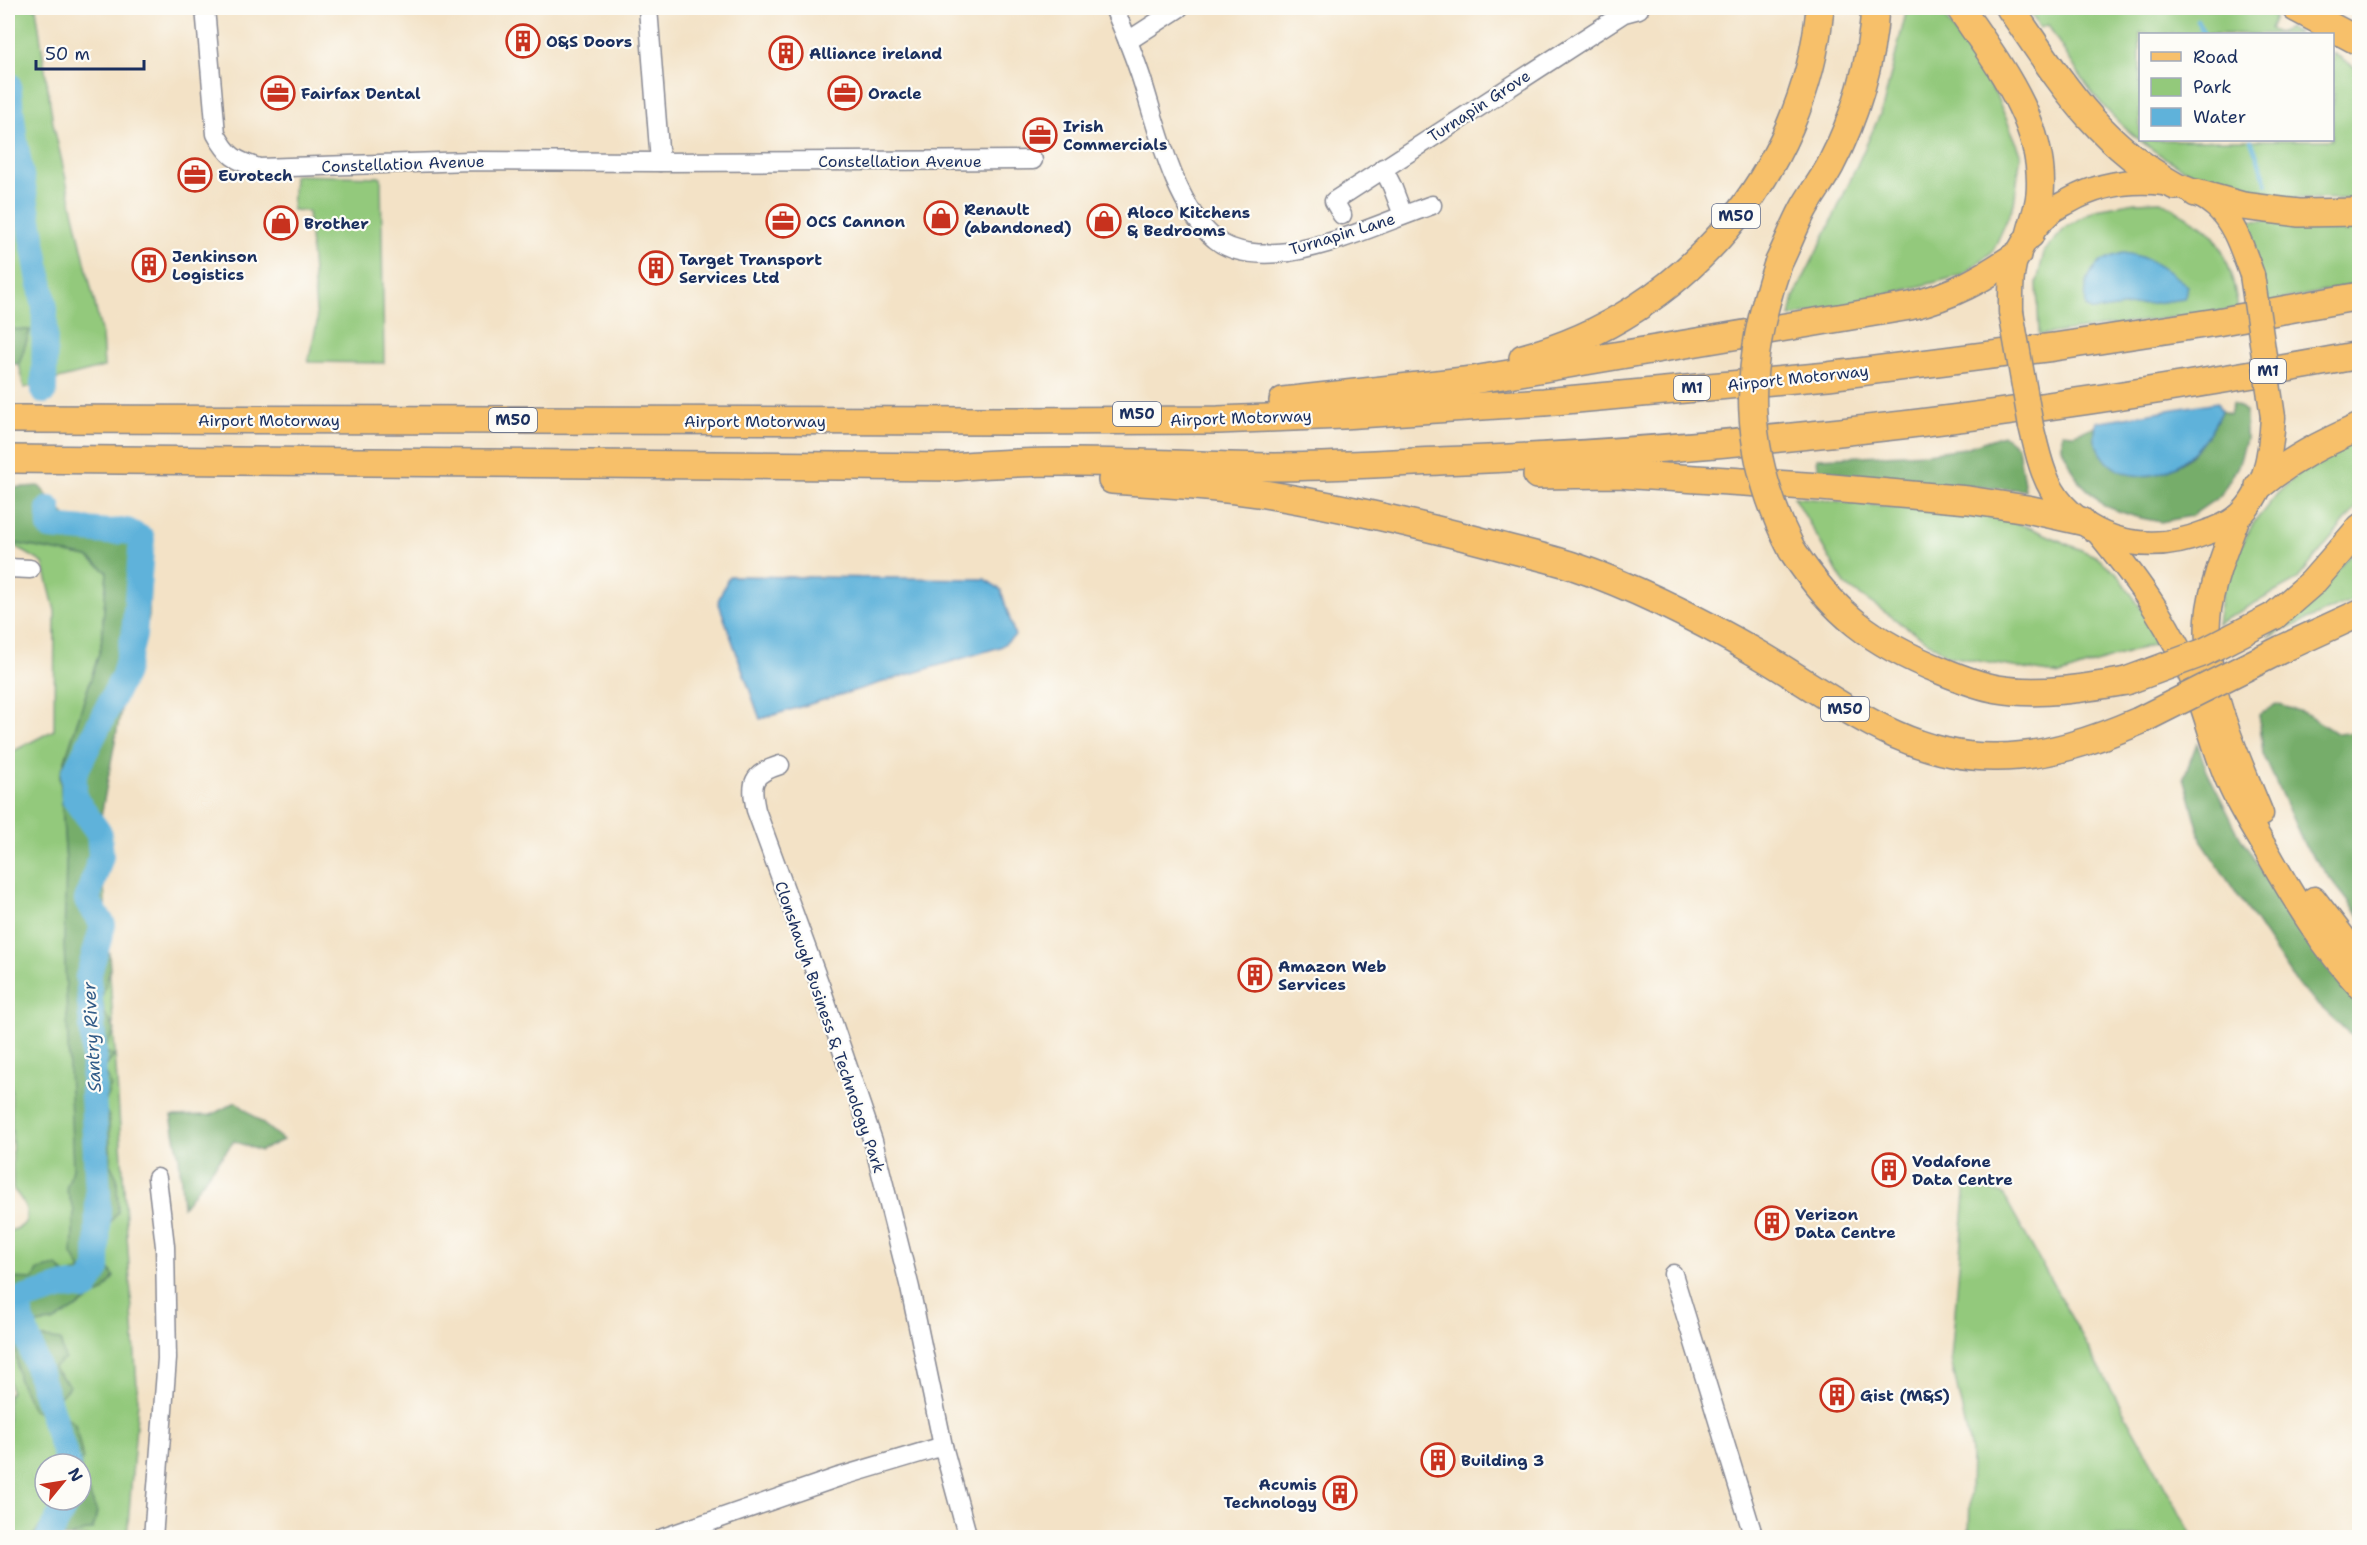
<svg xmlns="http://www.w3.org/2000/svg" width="2367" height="1545" font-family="'Shantell Sans',sans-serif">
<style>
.green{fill:#93c97b;stroke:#577c6c;stroke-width:1.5;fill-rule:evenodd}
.forest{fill:#76ad6b;stroke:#486e64;stroke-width:1.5}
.water{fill:#5fb2da;stroke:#3d709c;stroke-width:1.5}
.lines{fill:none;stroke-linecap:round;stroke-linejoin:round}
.stream{stroke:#5fb2da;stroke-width:4.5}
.river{stroke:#5fb2da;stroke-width:26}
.minor-casing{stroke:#878892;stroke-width:21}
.major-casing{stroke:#878892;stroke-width:27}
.highway-casing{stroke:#878892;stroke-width:30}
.minor{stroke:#fff;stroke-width:18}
.major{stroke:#f7c06b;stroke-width:24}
.highway{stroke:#f7c06b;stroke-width:27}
.major-bridge-casing{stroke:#878892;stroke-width:27;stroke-linecap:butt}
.highway-bridge-casing{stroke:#878892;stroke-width:30;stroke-linecap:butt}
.major-bridge{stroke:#f7c06b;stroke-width:24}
.highway-bridge{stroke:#f7c06b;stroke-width:27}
.labels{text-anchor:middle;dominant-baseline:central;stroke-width:4.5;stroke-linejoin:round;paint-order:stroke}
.shield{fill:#fdfcf7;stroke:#5f6c8c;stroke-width:1.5}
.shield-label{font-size:15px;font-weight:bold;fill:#1b2f5e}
.poi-label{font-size:16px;font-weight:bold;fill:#1b2f5e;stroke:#fdfcf7;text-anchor:start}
.street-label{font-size:16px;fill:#1b2f5e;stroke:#fdfcf7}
.water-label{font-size:18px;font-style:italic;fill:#335d89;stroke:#fdfcf7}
</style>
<rect width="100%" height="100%" fill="#fdfcf7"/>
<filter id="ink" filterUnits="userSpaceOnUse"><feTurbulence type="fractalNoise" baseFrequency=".0167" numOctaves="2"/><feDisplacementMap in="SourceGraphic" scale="12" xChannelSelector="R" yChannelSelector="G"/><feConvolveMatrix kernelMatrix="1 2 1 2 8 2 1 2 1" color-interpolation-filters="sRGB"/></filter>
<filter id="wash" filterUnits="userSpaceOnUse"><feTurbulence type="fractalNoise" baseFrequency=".008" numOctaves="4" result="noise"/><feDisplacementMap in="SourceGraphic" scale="24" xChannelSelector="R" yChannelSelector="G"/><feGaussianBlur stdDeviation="1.35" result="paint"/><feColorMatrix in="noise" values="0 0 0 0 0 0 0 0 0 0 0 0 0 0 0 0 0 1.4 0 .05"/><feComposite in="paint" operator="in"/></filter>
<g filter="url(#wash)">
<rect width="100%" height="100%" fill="#f3e2c6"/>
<!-- green -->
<g class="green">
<polygon points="8,8 36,8 53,123 102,335 104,367 24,388 19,364 30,331 8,329"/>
<polygon points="1905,8 1939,8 1996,95 2021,153 2014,204 1993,251 1963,275 1839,307 1790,317 1794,297 1829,227 1882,110 1906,13"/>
<path d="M2027 8H2255L2275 17 2270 29 2278 33 2288 28 2300 34H2140V140H2332L2333 53 2359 70V199C2329 198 2297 200 2267 196 2204 188 2136 148 2096 97 2078 75 2063 49 2048 25L2040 28Z"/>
<polygon points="294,175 381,177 384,363 308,362 317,323 308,211 292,210"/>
<path d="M2161 201C2174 210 2188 217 2201 225 2226 241 2234 282 2238 309L2039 335 2037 282 2044 252 2066 227 2096 209 2136 202Z"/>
<polygon points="2359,218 2359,284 2268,303 2242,221"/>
<polygon points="2359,440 2359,504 2297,580 2217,624 2222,592 2236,555 2253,524 2277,494 2299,473 2328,452"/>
<polygon points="1794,497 1997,517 2031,528 2095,556 2118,574 2163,641 2060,675 1949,656 1845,585"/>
<path d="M8 542 88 557 107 572 101 647 60 776 66 862 102 855 138 1401 127 1537H8V1395L11 1392 8 1373V1231C36 1227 28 1205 13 1189L11 1077 8 1063V754L54 730 55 611 43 563ZM45 1464H81V1500H45Z"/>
<polygon points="2359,547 2359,597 2268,637"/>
<polygon points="1966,1182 2003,1194 2193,1537 1969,1537 1971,1452 1951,1359"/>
</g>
<!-- forest -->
<g class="forest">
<polygon points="8,329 30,330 19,364 8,364"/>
<path d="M2233 403 2246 411V440L2238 466 2220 496 2191 516 2161 522 2136 517 2104 506 2078 480 2062 448V433L2074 434 2096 426C2095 445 2099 454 2114 467 2132 467 2153 470 2172 467 2191 464 2214 428 2221 411L2230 414Z"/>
<polygon points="2003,435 2018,447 2025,490 1819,477 1817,458 1927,453 1965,448"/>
<path d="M39 486 67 518 133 523 131 543 150 574 149 617 122 704 98 832 104 941 109 953 110 970 102 997 104 1012 115 1030 104 1051 114 1056 104 1069 111 1085 104 1107 109 1117 111 1166 117 1178 118 1212C98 1235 99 1251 114 1277L104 1291 53 1322 36 1324 37 1337 60 1340 65 1359 53 1368 70 1386 55 1402 65 1416 75 1424 83 1459 79 1464H58L47 1417 33 1410 18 1378 15 1341 8 1321V1278L34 1279 38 1270 57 1266 68 1276 81 1270 72 1254 74 1210 66 1189 73 1169 64 942 66 862 60 776 101 647 107 572 88 557 8 542V488Z"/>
<polygon points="2276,704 2305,713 2337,734 2359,732 2359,915 2305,846 2263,754 2259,715"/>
<polygon points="2197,743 2207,771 2238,833 2274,892 2359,1001 2359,1042 2300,988 2202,842 2184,777"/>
<polygon points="236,1102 283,1140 260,1151 234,1141 183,1207 179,1157 171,1116 211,1115"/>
<polygon points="81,1475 97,1512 93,1529 69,1537 32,1537 60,1500 81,1500"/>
</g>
<!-- water -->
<g class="water">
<path d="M2123 253C2152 257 2165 269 2188 286L2184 299 2093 311 2086 307C2083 276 2093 260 2123 253Z"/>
<path d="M2217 402 2221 411C2211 433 2196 455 2174 467 2150 481 2116 479 2101 453 2099 449 2096 444 2095 440 2094 435 2096 428 2096 422Z"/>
<polygon points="729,576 985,579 1001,590 1015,636 1000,647 760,719 718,601"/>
</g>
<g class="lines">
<!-- stream -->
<g class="stream">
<polyline points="2197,20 2204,34"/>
<polyline points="2251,140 2267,184"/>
</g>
<!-- river -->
<g class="river">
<polyline points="8,84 15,142 45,309 44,391"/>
<polyline points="49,509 50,527 108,532 127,531 142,539 134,635 124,675 74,774 74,798 99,833 101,856 87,900 103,925 88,977 94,1049 93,1095 98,1195 97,1269 86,1288 66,1286 16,1301 68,1464"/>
<polyline points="48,1538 68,1500"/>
</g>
</g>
</g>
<g filter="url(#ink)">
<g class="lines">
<defs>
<g id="minor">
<path d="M205 8 216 134C228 156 234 160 259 168L470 161 660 162 1033 160"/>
<polyline points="648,8 660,162"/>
<path d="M1114 8C1124 31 1134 55 1142 80 1157 127 1175 207 1215 239 1234 255 1266 255 1289 252 1338 244 1386 221 1432 205"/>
<polyline points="1128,41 1179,8"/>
<polyline points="1383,168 1392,186 1403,215"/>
<polyline points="1342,215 1334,201 1624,13 1639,9"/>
<polyline points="8,568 30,569"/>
<path d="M780 765C752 774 750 782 756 810L820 985 873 1141 910 1288 943 1446 968 1538"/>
<polyline points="1673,1274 1754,1538"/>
<polyline points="153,1538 167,1359 165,1246 157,1178"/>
<polyline points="663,1538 839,1477 943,1446"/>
</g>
<g id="major">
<path d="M2011 312C2011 294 2010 269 2018 253 2025 239 2037 224 2049 213 2054 208 2062 205 2069 201 2111 177 2176 172 2216 206 2235 223 2243 251 2252 275"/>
<path d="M2031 426C2038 454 2043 483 2063 505 2101 546 2155 553 2205 533 2215 530 2229 524 2238 517 2266 493 2271 451 2273 417"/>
<path d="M2238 517C2226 547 2210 588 2208 619 2203 687 2236 752 2261 814"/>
<path d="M2100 534C2140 583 2173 629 2196 688 2209 721 2216 756 2231 787 2242 811 2256 833 2269 855 2295 901 2323 947 2360 987"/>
<polyline points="2314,899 2360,959"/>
</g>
<g id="highway">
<path d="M1960 8C1997 63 2046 124 2040 194 2039 208 2033 222 2030 235"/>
<path d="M2010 8C2060 80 2095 141 2175 186"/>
<polyline points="2296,8 2360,42"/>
<polyline points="2196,193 2243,206 2299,213 2360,212"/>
<path d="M1778 264C1787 246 1794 227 1803 210 1811 195 1822 181 1830 166 1855 118 1872 62 1875 8"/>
<path d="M1523 358C1684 316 1805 172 1820 8"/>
<path d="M1283 401 1473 380 1910 306C1954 295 1980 280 2017 255"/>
<polyline points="8,419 1018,421 1218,420 1343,415 1544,402 1828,376 2054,347 2217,322 2360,296"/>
<path d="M8 459 954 467C1060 457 1167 465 1273 467 1337 467 1401 462 1465 460 1765 448 2064 410 2360 355"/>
<polyline points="1537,475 1618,474 1821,487 1968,500 2027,509 2081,521"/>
<path d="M1112 480C1164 484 1218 486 1270 495 1343 507 1416 524 1488 543 1516 551 1545 557 1573 566 1638 588 1700 620 1760 655 1835 699 1905 759 1997 757 2046 757 2095 740 2139 721"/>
<path d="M2259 486C2292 459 2321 444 2360 427"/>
<path d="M1792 550C1833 613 1872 643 1942 671 1959 678 1979 686 1998 689 2040 696 2085 688 2126 681"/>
<polyline points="2274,616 2312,583 2360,528"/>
<polyline points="2282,649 2360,613"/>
</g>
</defs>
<!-- minor casing -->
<use href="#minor" class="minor-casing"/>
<!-- major casing -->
<use href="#major" class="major-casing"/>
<!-- highway casing -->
<use href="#highway" class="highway-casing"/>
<!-- minor -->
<use href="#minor" class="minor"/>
<!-- major -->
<use href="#major" class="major"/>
<!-- highway -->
<use href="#highway" class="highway"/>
<defs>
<g id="major-bridge">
<polyline points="2252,275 2273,417"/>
<polyline points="2011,312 2031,426"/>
</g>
<g id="highway-bridge">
<path d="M1778 264C1742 368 1742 451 1792 550"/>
<polyline points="2126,681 2202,653 2274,616"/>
<polyline points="2139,721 2282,649"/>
</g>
</defs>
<!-- major-bridge casing -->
<use href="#major-bridge" class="major-bridge-casing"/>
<!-- highway-bridge casing -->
<use href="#highway-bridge" class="highway-bridge-casing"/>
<!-- major-bridge -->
<use href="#major-bridge" class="major-bridge"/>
<!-- highway-bridge -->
<use href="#highway-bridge" class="highway-bridge"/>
</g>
</g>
<!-- icons -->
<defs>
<symbol id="building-ring" viewBox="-11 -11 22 22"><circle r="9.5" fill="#fdfcf7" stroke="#c8321e" stroke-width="1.5"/><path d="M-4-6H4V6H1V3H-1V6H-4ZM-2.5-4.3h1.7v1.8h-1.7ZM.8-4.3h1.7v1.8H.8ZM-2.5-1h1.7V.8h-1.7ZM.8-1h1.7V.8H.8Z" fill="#c8321e"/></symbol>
<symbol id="office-ring" viewBox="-11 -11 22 22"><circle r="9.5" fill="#fdfcf7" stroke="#c8321e" stroke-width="1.5"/><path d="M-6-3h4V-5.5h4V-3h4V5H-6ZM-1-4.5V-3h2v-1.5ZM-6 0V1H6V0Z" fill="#c8321e"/></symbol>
<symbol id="shop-ring" viewBox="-11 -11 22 22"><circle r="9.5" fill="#fdfcf7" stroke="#c8321e" stroke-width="1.5"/><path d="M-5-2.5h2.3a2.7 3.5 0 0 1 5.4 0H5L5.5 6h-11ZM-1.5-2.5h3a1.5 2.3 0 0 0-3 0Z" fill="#c8321e"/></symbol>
</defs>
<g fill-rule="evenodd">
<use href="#building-ring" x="504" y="22" width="38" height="38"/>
<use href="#building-ring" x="767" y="34" width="38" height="38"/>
<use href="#office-ring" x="259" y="74" width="38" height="38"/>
<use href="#office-ring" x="826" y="74" width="38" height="38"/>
<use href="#office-ring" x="1021" y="116" width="38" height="38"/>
<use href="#office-ring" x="176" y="156" width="38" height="38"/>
<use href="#shop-ring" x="922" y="199" width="38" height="38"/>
<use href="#office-ring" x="764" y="202" width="38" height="38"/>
<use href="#shop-ring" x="1085" y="202" width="38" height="38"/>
<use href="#shop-ring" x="262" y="204" width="38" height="38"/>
<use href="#building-ring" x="130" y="246" width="38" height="38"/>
<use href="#building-ring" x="637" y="249" width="38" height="38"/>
<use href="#building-ring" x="1236" y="956" width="38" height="38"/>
<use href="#building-ring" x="1870" y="1151" width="38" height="38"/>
<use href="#building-ring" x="1753" y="1204" width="38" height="38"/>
<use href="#building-ring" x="1818" y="1376" width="38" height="38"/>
<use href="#building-ring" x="1419" y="1441" width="38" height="38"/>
<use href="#building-ring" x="1321" y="1474" width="38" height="38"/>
</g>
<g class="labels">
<!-- shield labels -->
<g class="shield">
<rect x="1712" y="204" width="48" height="24" rx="4.5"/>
<rect x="2250" y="359" width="36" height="24" rx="4.5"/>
<rect x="1674" y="376" width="36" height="24" rx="4.5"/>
<rect x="1113" y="402" width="48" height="24" rx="4.5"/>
<rect x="489" y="408" width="48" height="24" rx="4.5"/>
<rect x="1821" y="697" width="48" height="24" rx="4.5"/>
</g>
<g class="shield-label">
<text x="1736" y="216">M50</text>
<text x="2268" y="371">M1</text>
<text x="1692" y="388">M1</text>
<text x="1137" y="414">M50</text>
<text x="513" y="420">M50</text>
<text x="1845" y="709">M50</text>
</g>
<!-- poi labels -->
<g class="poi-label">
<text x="546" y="41">O&amp;S Doors</text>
<text x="809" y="53">Alliance ireland</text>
<text x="301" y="93">Fairfax Dental</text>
<text x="868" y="93">Oracle</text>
<text x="1063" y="126">Irish<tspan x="1063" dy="18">Commercials</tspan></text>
<text x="218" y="175">Eurotech</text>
<text x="964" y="209">Renault<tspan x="964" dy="18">(abandoned)</tspan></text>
<text x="1127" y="212">Aloco Kitchens<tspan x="1127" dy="18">&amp; Bedrooms</tspan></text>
<text x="806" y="221">OCS Cannon</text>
<text x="304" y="223">Brother</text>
<text x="172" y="256">Jenkinson<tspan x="172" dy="18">Logistics</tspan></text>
<text x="679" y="259">Target Transport<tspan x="679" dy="18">Services Ltd</tspan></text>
<text x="1278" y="966">Amazon Web<tspan x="1278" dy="18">Services</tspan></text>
<text x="1912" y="1161">Vodafone<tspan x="1912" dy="18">Data Centre</tspan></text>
<text x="1795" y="1214">Verizon<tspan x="1795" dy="18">Data Centre</tspan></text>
<text x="1860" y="1395">Gist (M&amp;S)</text>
<text x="1461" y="1460">Building 3</text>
<text x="1317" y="1484" text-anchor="end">Acumis<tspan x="1317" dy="18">Technology</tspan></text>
</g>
<!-- street labels -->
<g class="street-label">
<text transform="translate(1479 106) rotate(-33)">Turnapin Grove</text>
<text x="900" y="161">Constellation Avenue</text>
<text transform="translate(403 164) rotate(-2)">Constellation Avenue</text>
<text transform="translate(1342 234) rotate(-17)">Turnapin Lane</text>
<text transform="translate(1798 378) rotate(-6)">Airport Motorway</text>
<text transform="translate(1241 418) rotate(-2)">Airport Motorway</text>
<text x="269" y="420">Airport Motorway</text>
<text x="755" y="421">Airport Motorway</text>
<text transform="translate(830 1027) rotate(71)">Clonshaugh Business &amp; Technology Park</text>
</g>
<!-- water labels -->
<g class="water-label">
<text transform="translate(92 1037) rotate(-93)">Santry River</text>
</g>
</g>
<!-- margin -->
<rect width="2367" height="1545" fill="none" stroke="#fdfcf7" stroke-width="30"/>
<!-- legend -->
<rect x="2139" y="33" width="195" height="108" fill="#fdfcf7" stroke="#a3aaba" stroke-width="1.5"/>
<rect x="2151" y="52" width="30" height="9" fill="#f7c06b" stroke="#a3aaba" stroke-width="1.5"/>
<text x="2193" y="63" font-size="18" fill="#1b2f5e">Road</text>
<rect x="2151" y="78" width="30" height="18" fill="#93c97b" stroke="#a3aaba" stroke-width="1.5"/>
<text x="2193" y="93" font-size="18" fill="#1b2f5e">Park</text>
<rect x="2151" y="108" width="30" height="18" fill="#5fb2da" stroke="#a3aaba" stroke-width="1.5"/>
<text x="2193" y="123" font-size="18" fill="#1b2f5e">Water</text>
<!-- north arrow -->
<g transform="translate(63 1482) rotate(60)"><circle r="28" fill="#fdfcf7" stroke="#a3aaba" stroke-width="1.5"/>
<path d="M0-4.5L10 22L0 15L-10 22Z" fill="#c8321e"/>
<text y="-9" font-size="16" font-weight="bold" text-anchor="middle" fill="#1b2f5e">N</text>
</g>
<!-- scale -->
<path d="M36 60v9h108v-9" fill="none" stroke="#1b2f5e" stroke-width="3"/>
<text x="45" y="60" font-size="18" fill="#1b2f5e" stroke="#fdfcf7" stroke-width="4.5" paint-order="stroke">50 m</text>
</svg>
